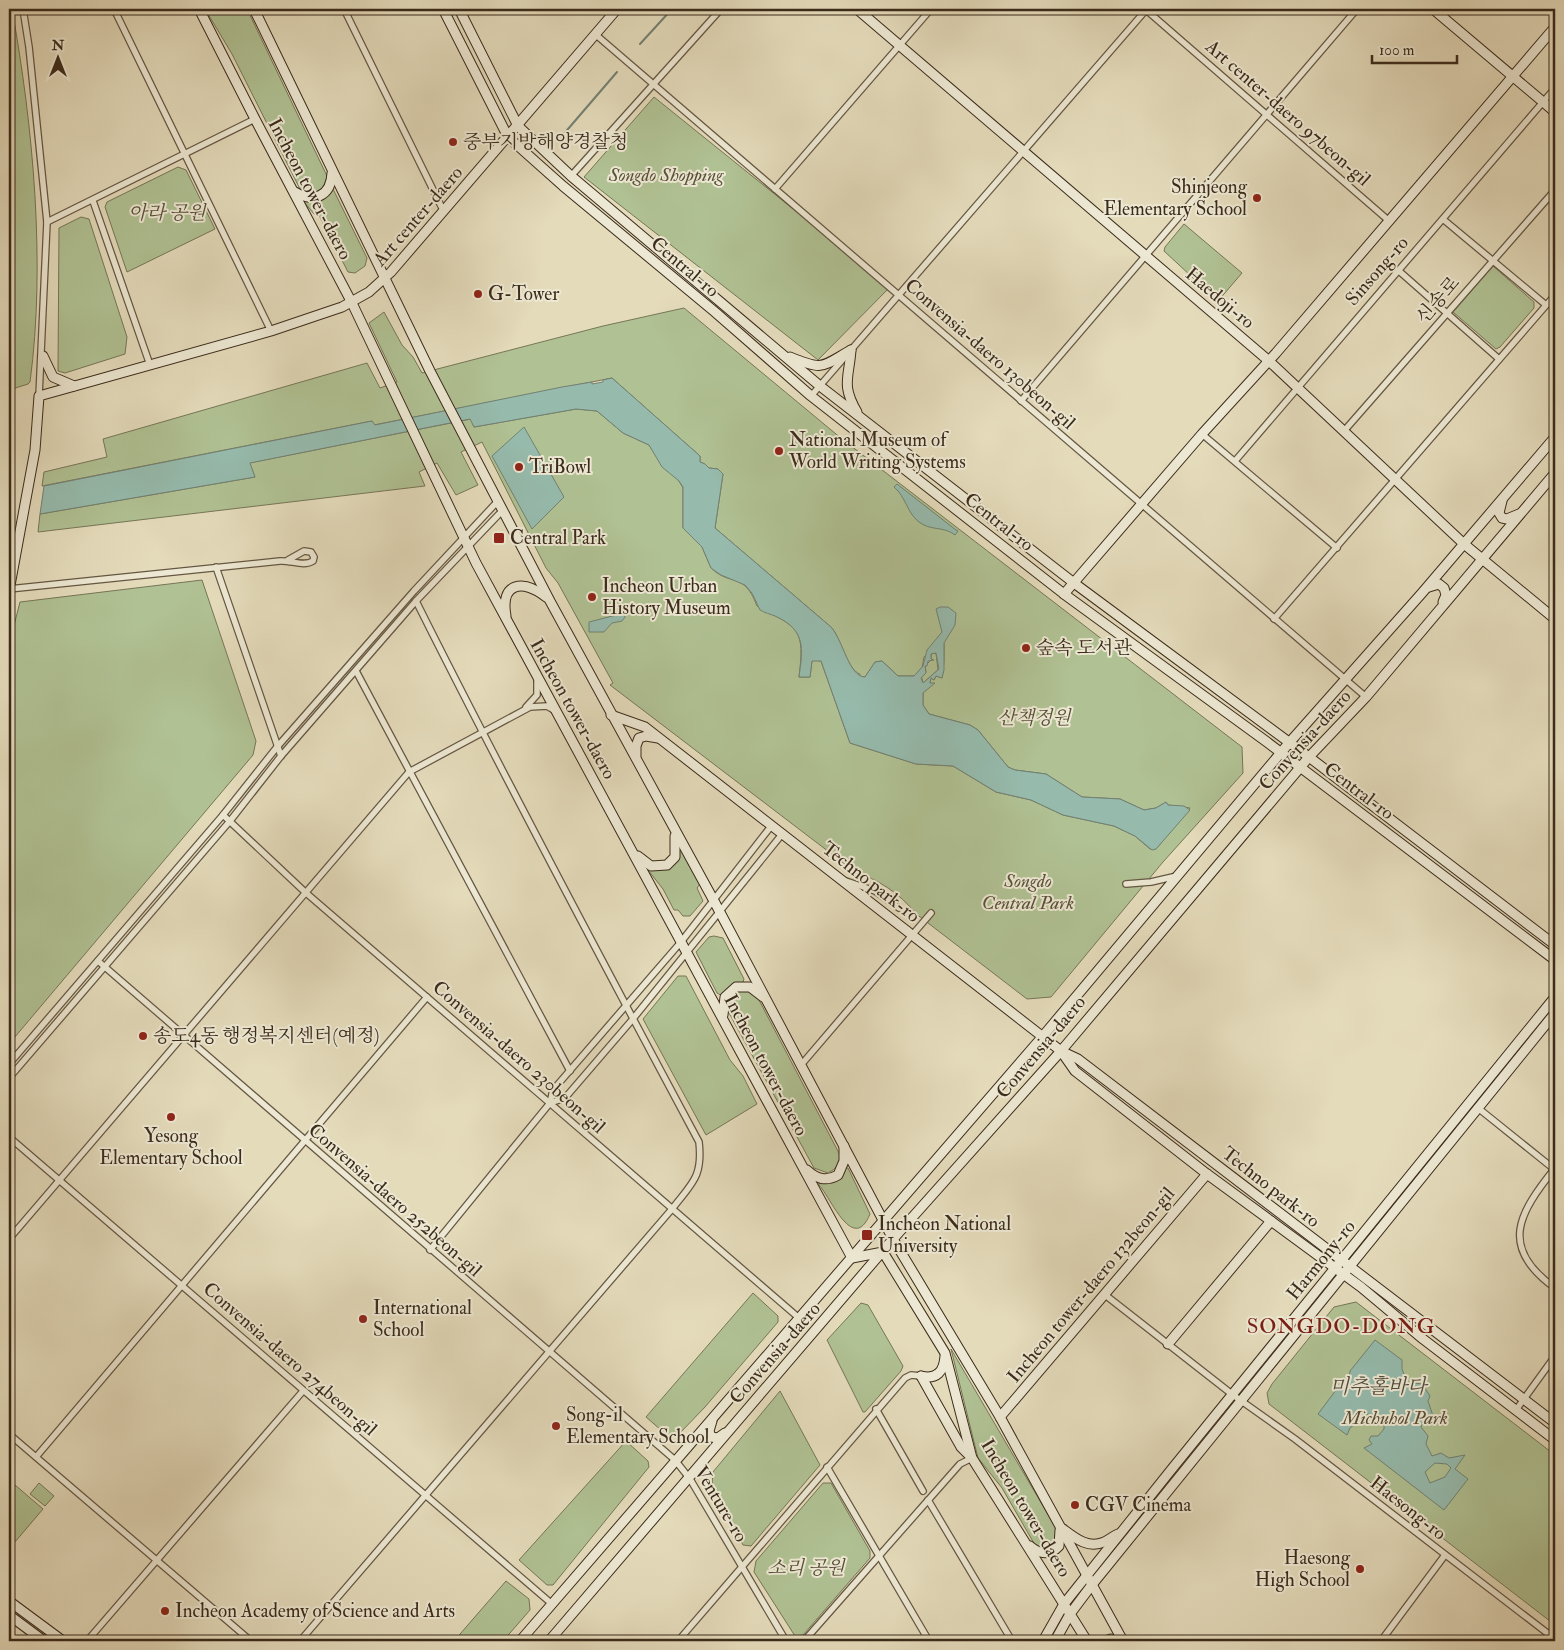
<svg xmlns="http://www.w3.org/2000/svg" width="1564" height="1650" font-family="'IM FELL Double Pica','Noto Serif KR',serif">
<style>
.green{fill:#b0c193;stroke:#767657}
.water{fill:#96bbad;stroke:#728173;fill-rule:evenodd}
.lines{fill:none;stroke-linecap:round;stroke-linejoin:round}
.stream{stroke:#728173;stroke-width:2}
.street-casing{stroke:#655743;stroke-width:8}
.secondary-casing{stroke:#3b2b1b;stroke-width:11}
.street{stroke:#ede8d3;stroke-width:5.5}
.secondary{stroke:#ede8d3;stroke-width:9}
.poi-dot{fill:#8f2418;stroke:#ede8d3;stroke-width:2}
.labels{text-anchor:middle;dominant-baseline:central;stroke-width:4;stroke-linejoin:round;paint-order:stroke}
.street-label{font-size:19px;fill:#3b2b1b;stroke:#ede8d3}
.poi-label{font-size:19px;fill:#3b2b1b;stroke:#ede8d3;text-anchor:start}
.park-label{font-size:19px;font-style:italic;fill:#585039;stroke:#ede8d3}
.water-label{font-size:20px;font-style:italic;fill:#524f40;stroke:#ede8d3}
.quarter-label{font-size:21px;letter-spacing:1px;fill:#7a1f14;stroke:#ede8d3}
</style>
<rect width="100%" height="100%" fill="#e4dbbb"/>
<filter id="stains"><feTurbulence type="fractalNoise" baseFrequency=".004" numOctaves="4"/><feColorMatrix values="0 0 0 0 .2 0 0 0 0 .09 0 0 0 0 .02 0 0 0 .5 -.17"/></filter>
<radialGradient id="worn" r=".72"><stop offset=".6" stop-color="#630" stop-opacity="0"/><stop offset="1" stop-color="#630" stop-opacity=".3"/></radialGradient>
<!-- green -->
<g class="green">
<path d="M9 9H12C33 126 46 263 30 382L28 384 9 390Z"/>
<polygon points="205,9 247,9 327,176 323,189 314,194 301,191 232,54"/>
<polygon points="654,97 890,287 818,360 584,177"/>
<polygon points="178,167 186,170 215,229 127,272 105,207 107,202"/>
<polygon points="333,189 367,258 365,266 355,273 348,272 319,215 314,214 304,202"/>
<polygon points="81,217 89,219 127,337 125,354 65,373 58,371 59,228"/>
<polygon points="1184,224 1242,273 1218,301 1164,251 1165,247"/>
<polygon points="1493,266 1534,302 1534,308 1500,347 1496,349 1453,312"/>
<path d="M684 308 842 439 1242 747 1243 773 1163 862 1051 997 1027 999 915 913C900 893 878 880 854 871L610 685 613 683 558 583 546 568 482 442 461 452 478 485 456 495 437 463 419 472 425 486 38 532 40 514 255 477 249 463 471 419 474 427 576 409 597 411 623 433 649 445 660 462 679 481 683 488V528L702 547 711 568C731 587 744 571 757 606 799 628 805 628 799 677H810L812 660 821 661 850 743 916 764 953 766 996 792 1031 800 1063 815 1114 826 1135 836 1150 849H1156L1190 808 1168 805 1166 802 1156 808 1144 810 1120 799 1082 797 1046 774 1015 770 1008 767 978 730 970 725 929 714 923 705V693L932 684 930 682 931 678 934 680 936 676 942 678 944 661V643L924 657 922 668 914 676H898L882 661 875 662 865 677H860V674C848 671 841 638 831 627L715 528 723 474 718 469 709 468 705 464 700 462V456L612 378 374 425 372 421 42 486 44 472 107 457 103 439 367 363 380 388 397 382 369 323 384 312 402 345 413 357 422 373 603 326Z"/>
<polygon points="202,580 256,741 253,755 9,1044 9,645 20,602"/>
<polygon points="936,653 938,670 923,683 921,675 926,672 925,666 931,660 931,654"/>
<polygon points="679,845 700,884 697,888 703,901 690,916 683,916 678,910 674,910 663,889 644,865 650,869 664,869"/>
<polygon points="714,936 723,938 744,979 743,982 722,996 717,993 696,952 709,937"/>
<polygon points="678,976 686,976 730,1060 743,1076 757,1104 706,1135 643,1019"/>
<path d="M739 989H748L758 998 840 1155C839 1165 837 1168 828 1173L814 1168 729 1013 728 1000Z"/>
<path d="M845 1168H848L870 1214C853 1255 830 1196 819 1185V1182Z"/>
<polygon points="753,1293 778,1316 778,1322 705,1407 679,1434 669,1437 646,1417"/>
<polygon points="1356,1302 1555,1455 1555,1625 1269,1404 1267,1393 1272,1384 1334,1307"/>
<polygon points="861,1303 868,1305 903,1366 901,1371 865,1412 863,1412 827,1340"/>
<polygon points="951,1349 1057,1530 1056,1545 1047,1551 1035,1545 1002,1488 978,1458"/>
<polygon points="780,1391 820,1465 751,1546 743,1545 715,1494 712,1484 713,1472"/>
<polygon points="626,1441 648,1461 649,1467 553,1585 547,1585 519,1560"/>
<polygon points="39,1483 54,1496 45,1506 30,1494"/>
<polygon points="823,1483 831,1483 870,1551 870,1558 803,1635 795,1636 754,1572 756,1561"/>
<polygon points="15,1485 43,1509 9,1549 9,1493"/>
<polygon points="506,1581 529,1599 530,1610 503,1641 454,1641"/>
</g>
<!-- water -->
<g class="water">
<path d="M612 378 700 456V462L705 464 709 468 718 469 723 474 715 528 831 627C843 640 849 677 865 677L875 662 882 661 898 676H914L923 666 927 650 942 632 936 609 940 607H948L956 613 955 625 944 643V670L942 678 936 676 934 680 931 678 930 683H935L923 693V705L929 714 970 725 978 730 1008 767 1015 770 1046 774 1082 797 1120 799 1144 810 1156 808 1166 802 1168 805 1184 806 1190 810 1156 849 1152 850 1135 836 1114 826 1063 815 1031 800 996 792 953 766 916 764 850 743 821 661H812L810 677H799C803 648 806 630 775 616 770 614 765 613 760 610L752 593 745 585 721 575 711 568 702 547 683 528V487L679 481 662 467 649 445 623 433 597 411 576 409 474 427 470 419 250 463 255 477 40 514 44 486 372 421 375 425 562 387 592 382V384L603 382V380ZM936 653 939 669 923 683 921 678 926 673 925 666H927L928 661 934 660 931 659V654Z"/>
<polygon points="524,427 564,497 532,529 492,456"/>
<path d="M897 484 956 530 958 531 955 535C944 526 930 531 919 522 907 513 906 497 894 487Z"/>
<polygon points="624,613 625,617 622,621 612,623 604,632 589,632 589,622"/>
<path d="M1375 1340 1402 1360V1369L1407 1382 1422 1384 1430 1396 1428 1401 1434 1419H1425L1421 1427 1428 1436 1426 1444 1432 1456 1441 1453 1449 1458 1465 1455 1455 1469 1468 1479 1444 1510 1364 1448 1372 1444 1369 1440 1371 1436H1378L1384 1429V1422L1374 1415 1368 1414 1350 1428 1347 1435 1318 1414 1342 1382 1349 1380 1350 1371ZM1435 1463 1447 1464 1451 1468 1445 1477 1430 1483 1425 1472Z"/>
</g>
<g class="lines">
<!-- stream -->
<g class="stream">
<polyline points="640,44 672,9"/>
<polyline points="562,136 617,72"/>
</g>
<defs>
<g id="street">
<polyline points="23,9 29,47 47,222 39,396"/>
<polyline points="114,9 271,331"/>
<polyline points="344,9 443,210"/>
<polyline points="1145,9 1388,220"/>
<polyline points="595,34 1366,697"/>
<polyline points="571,176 721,9"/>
<polyline points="775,189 931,9"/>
<polyline points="93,201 150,365"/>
<polyline points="1444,220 1546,305"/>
<polyline points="47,222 255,119"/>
<polyline points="1399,271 1499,359"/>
<polyline points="811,396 1146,10"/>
<polyline points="1021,401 1357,9"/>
<polyline points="1344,431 1555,190"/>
<polyline points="1202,434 1337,548"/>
<polyline points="1235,461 1555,88"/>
<polyline points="216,567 281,756"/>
<path d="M9 589 280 561C290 560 304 567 313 561L314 557 311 552 304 551 288 560"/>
<polyline points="1274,619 1555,295"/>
<polyline points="356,671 570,1071"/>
<polyline points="526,707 537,695 537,681"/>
<polyline points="223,815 305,892 799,1318"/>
<polyline points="846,881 875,891 899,908"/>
<polyline points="1126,884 1151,882 1177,876"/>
<polyline points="98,961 675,1460 690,1479 786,1641"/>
<polyline points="9,1064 223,815 277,747 414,591 497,502"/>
<polyline points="801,1065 931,913"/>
<polyline points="9,1078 230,821 281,756 416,601 502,511"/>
<polyline points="550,1103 565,1098 632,1020 783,833"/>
<polyline points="1478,1108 1554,1169"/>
<polyline points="9,1137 552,1604"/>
<path d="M1555 1168C1519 1213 1498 1247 1555 1288"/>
<polyline points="9,1239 409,772 530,707 547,706 554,710"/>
<polyline points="430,1250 550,1103 553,1090 681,942 772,825"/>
<polyline points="1104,1294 1233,1395 1295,1439 1555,1639"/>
<polyline points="876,1409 923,1491"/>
<polyline points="1516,1410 1555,1356"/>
<polyline points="9,1434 251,1641"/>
<polyline points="36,1457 427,997"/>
<polyline points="827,1467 929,1641"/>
<polyline points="928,1500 1012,1641"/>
<polyline points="87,1641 303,1391"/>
<path d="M300 1641 672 1209C692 1183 703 1177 699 1142 603 963 507 783 416 601"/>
<polyline points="678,1641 905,1378 911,1375 921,1376"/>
<polyline points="804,1641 960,1464 972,1458"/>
<polyline points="1381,1641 1445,1555"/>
</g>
<g id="secondary">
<polyline points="199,9 255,119 352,303 476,563 852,1258 883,1252 945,1353 972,1458 1087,1641"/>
<polyline points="254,9 430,371 550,601 714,901 893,1239 1000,1417 1123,1641"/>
<polyline points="443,9 508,137 563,186 715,312 811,396 1064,594 1267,742 1555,960"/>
<polyline points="459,9 518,126 571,176 820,386 1074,583 1309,757 1555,945"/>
<polyline points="857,9 1269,361 1464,544 1555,619"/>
<polyline points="1433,9 1555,112"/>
<path d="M295 192C313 203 331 197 332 173"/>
<path d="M851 350C849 378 841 385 857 412"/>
<polyline points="43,356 53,377 74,386"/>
<path d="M790 357C824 371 821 367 851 350"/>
<polyline points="1502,501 1499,513 1502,518 1507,519 1519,514"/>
<polyline points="1429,587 1439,584 1444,588 1446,595 1443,602"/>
<polyline points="9,591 35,450 39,396 271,331 342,307 369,292 391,272 617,9"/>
<polyline points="1064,594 1202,434 1276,353 1555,27"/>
<path d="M506 616C500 582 523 579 546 597"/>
<polyline points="611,715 645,727 1061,1051 1078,1059 1555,1423"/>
<polyline points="636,756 636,746 639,738 646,736 658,738"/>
<polyline points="638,856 651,866 667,865 675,857 675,836"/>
<polyline points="723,1015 725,997 736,987 750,987 763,997"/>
<polyline points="1061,1051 1075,1071 1207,1174 1361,1287 1423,1339 1555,1440"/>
<path d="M807 1170C817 1179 826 1182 838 1175L844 1161V1146"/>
<polyline points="1168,1344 1271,1221"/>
<polyline points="921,1376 961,1447 970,1456"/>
<path d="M921 1376C937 1380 944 1371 945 1356"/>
<polyline points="1000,1417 1207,1174"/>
<polyline points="712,1421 709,1431 711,1437 718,1438 725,1433"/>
<path d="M1063 1529C1075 1538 1088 1549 1104 1542 1109 1540 1113 1536 1118 1534"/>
<path d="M1030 1546C1039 1554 1050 1556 1059 1546L1060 1530"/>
<polyline points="9,1601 63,1641"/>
<polyline points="9,1615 44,1641"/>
<polyline points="520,1641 1043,1036 1289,743 1422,593 1555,437"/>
<polyline points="549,1641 893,1239 1061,1051 1309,757 1366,697 1555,473"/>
<polyline points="1043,1641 1064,1604 1171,1470 1555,997"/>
<polyline points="1055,1641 1070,1614 1091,1586 1555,1013"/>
<polyline points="1105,1641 1111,1639 1119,1641"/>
</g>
</defs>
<!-- street casing -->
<use href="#street" class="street-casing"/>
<!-- secondary casing -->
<use href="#secondary" class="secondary-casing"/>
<!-- street -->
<use href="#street" class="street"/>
<!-- secondary -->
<use href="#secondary" class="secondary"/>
</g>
<!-- markers -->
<g class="poi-dot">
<circle cx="453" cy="142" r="5"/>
<circle cx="1257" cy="198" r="5"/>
<circle cx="478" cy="294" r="5"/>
<circle cx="779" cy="451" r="5"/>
<circle cx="519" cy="467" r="5"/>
<rect x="493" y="532" width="12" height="12" rx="2.5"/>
<circle cx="592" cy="597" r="5"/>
<circle cx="1026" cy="648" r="5"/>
<circle cx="143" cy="1036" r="5"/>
<circle cx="171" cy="1117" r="5"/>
<rect x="861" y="1229" width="12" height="12" rx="2.5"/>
<circle cx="363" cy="1319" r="5"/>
<circle cx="556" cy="1426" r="5"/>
<circle cx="1075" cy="1505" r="5"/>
<circle cx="1360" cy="1569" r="5"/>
<circle cx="165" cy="1611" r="5"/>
</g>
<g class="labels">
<!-- street labels -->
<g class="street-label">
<text transform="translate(1288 113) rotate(41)">Art center-daero 97beon-gil</text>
<text transform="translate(310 189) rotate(62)">Incheon tower-daero</text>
<text transform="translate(418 216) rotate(-49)">Art center-daero</text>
<text transform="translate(685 267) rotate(40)">Central-ro</text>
<text transform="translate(1377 271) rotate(-49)">Sinsong-ro</text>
<text transform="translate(1220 298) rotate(40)">Haedoji-ro</text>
<text transform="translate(1438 300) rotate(-49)">신송로</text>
<text transform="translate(990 354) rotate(41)">Convensia-daero 130beon-gil</text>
<text transform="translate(999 522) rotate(38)">Central-ro</text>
<text transform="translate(573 709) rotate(61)">Incheon tower-daero</text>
<text transform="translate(1305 740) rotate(-48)">Convensia-daero</text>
<text transform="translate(1359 791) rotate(37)">Central-ro</text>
<text transform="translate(871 882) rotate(38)">Techno park-ro</text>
<text transform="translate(1041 1047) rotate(-50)">Convensia-daero</text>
<text transform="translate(519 1057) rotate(41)">Convensia-daero 230beon-gil</text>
<text transform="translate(766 1065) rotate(62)">Incheon tower-daero</text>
<text transform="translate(1271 1187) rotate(38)">Techno park-ro</text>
<text transform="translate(395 1200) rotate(41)">Convensia-daero 252beon-gil</text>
<text transform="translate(1321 1260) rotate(-51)">Harmony-ro</text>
<text transform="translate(1091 1285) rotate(-50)">Incheon tower-daero 132beon-gil</text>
<text transform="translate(775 1353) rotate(-49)">Convensia-daero</text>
<text transform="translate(290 1359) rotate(41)">Convensia-daero 274beon-gil</text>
<text transform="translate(721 1504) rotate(59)">Venture-ro</text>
<text transform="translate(1026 1508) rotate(59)">Incheon tower-daero</text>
<text transform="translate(1408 1508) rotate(38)">Haesong-ro</text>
</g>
<!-- poi labels -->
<g class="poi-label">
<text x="463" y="142">중부지방해양경찰청</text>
<text x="1247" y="187" text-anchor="end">Shinjeong<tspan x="1247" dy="22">Elementary School</tspan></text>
<text x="488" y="294">G-Tower</text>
<text x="789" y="440">National Museum of<tspan x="789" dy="22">World Writing Systems</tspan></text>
<text x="529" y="467">TriBowl</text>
<text x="510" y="538">Central Park</text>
<text x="602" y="586">Incheon Urban<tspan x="602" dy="22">History Museum</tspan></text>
<text x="1036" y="648">숲속 도서관</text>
<text x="153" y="1036">송도4동 행정복지센터(예정)</text>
<text x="171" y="1136" text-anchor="middle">Yesong<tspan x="171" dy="22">Elementary School</tspan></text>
<text x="878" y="1224">Incheon National<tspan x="878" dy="22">University</tspan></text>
<text x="373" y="1308">International<tspan x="373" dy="22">School</tspan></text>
<text x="566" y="1415">Song-il<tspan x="566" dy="22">Elementary School</tspan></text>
<text x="1085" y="1505">CGV Cinema</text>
<text x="1350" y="1558" text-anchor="end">Haesong<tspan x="1350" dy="22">High School</tspan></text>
<text x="175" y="1611">Incheon Academy of Science and Arts</text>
</g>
<!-- park labels -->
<g class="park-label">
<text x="666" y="175">Songdo Shopping</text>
<text x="167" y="213">아라 공원</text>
<text x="1034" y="718">산책정원</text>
<text x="1028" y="881">Songdo<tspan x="1028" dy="22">Central Park</tspan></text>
<text x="1395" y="1418">Michuhol Park</text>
<text x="806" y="1568">소리 공원</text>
</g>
<!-- water labels -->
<g class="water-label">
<text x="1378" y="1386">미추홀바다</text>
</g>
<!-- quarter labels -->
<g class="quarter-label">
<text x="1341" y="1326">SONGDO-DONG</text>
</g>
</g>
<!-- margin -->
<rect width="1564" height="1650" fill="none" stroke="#e4dbbb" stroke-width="30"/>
<rect x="10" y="10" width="1544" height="1630" fill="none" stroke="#3b2b1b" stroke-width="2.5"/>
<rect x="15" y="15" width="1534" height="1620" fill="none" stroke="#3b2b1b"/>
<!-- north arrow -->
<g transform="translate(58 58)" stroke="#ede8d3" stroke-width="4" paint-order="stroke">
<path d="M0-4L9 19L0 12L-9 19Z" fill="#3b2b1b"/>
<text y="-8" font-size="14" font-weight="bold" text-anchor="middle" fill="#3b2b1b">N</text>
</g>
<!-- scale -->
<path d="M1372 55v8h85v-8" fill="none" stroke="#3b2b1b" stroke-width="2.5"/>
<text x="1379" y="55" font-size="15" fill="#3b2b1b" stroke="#ede8d3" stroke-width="4" paint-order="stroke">100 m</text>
<rect width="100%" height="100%" filter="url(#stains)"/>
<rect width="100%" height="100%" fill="url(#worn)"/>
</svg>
